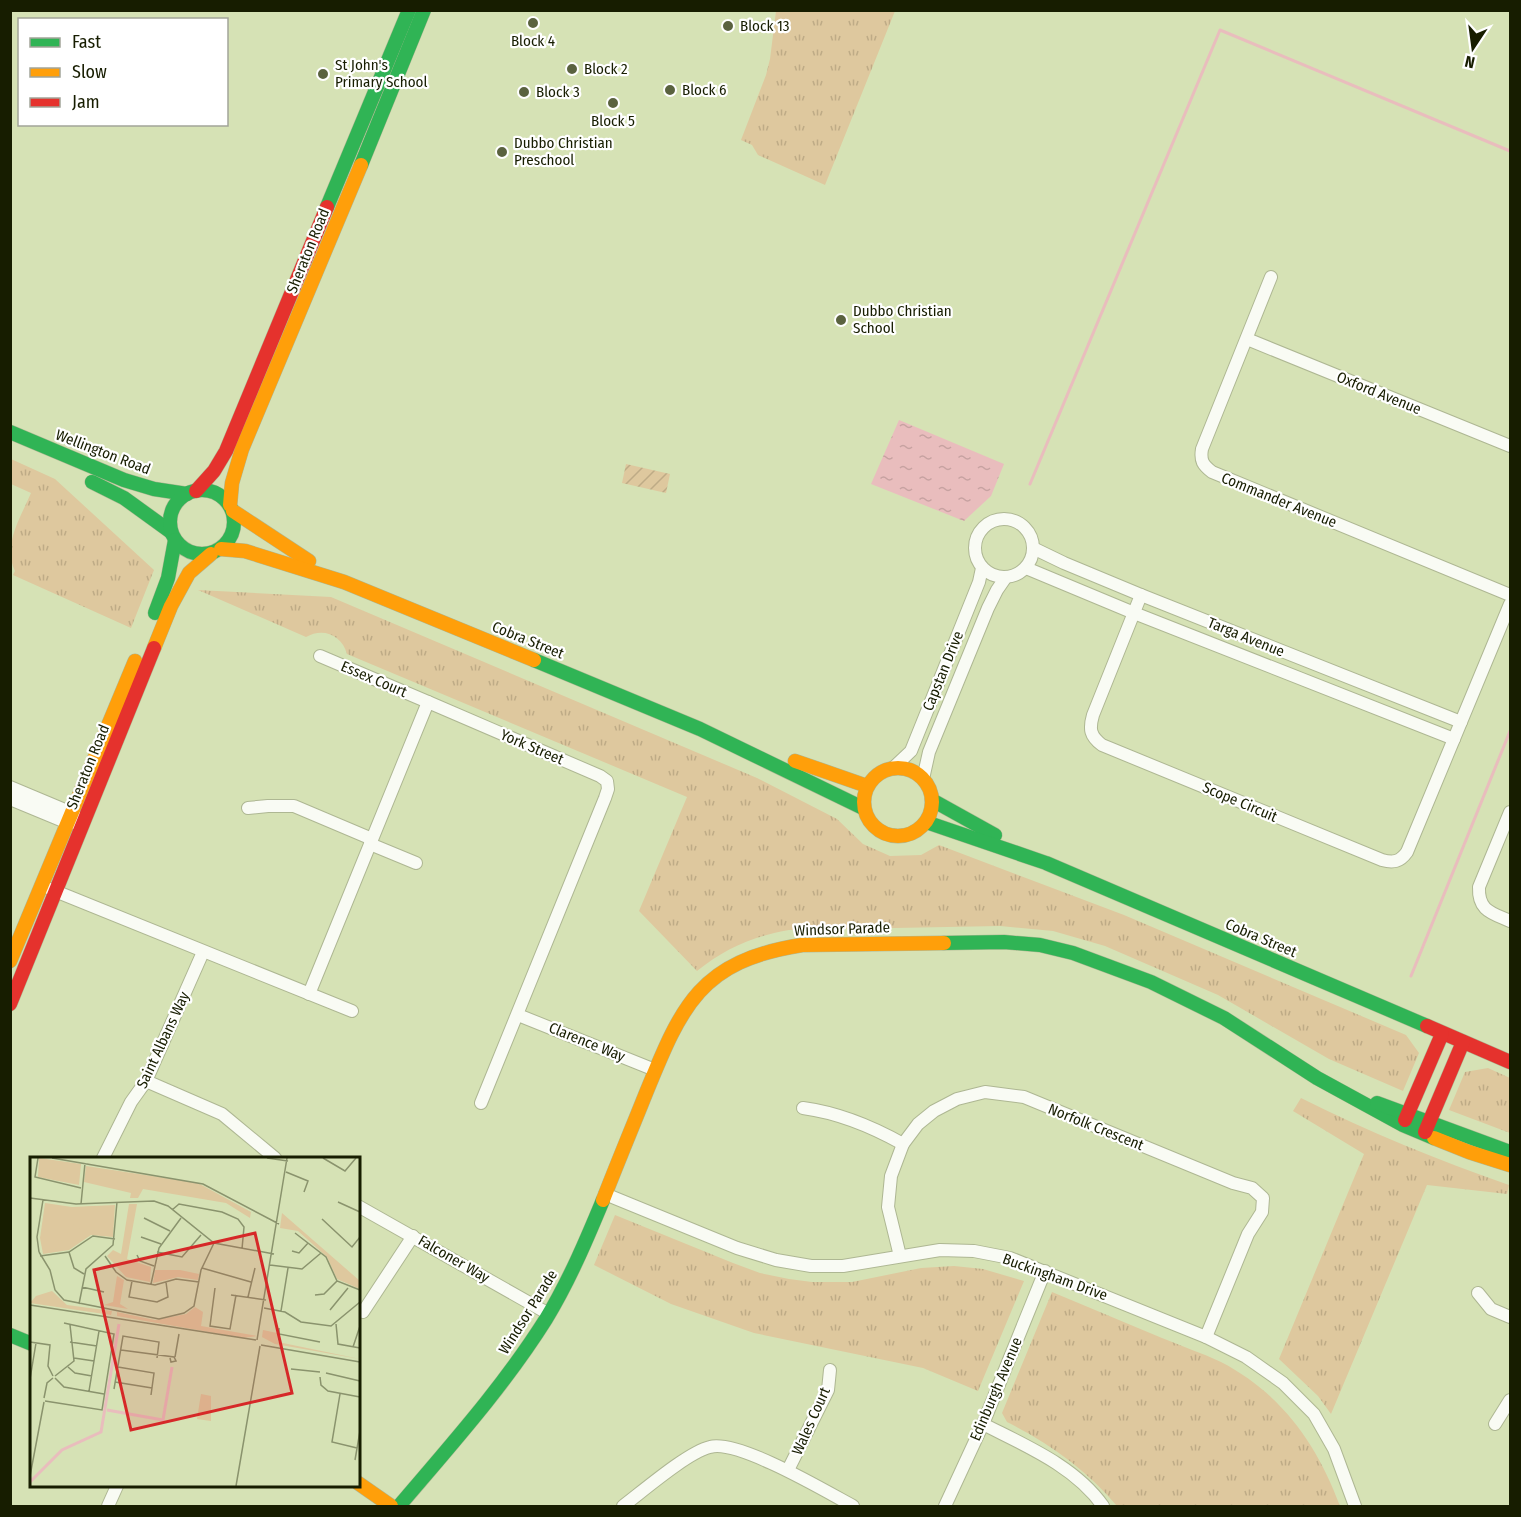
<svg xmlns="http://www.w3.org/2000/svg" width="1521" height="1517" font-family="'Fira Sans Condensed',sans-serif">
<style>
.grass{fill:url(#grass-tufts)}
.garden{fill:url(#garden-furrows)}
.water{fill:url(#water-ripples)}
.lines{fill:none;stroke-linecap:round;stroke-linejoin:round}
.stream{stroke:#e9bdbd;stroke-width:3}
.street-casing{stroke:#aeb793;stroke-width:14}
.fast-casing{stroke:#aeb793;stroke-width:15}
.slow-casing{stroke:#aeb793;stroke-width:15}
.jam-casing{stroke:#aeb793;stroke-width:15}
.street{stroke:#f9fbf4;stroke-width:12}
.fast{stroke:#30b455;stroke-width:14}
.slow{stroke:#ff9f0a;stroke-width:14}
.jam{stroke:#e5322d;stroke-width:14}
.poi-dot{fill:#5a623f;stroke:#fff;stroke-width:2}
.labels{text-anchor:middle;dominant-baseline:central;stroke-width:4.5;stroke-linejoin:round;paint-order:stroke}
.poi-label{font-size:15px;fill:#171d00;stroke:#fff;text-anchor:start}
.street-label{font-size:15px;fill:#171d00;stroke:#fff}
.inset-river{fill:none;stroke:#e9bdbd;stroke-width:3}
.inset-road{fill:none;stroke:#8a936d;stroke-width:1.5}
.view{fill:#d62828;fill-opacity:0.15;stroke:#d62828;stroke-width:3}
.inset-edge{fill:none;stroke:#171d00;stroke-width:3}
</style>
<defs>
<pattern id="grass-tufts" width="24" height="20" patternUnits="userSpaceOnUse" patternTransform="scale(1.5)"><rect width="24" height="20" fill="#dec89e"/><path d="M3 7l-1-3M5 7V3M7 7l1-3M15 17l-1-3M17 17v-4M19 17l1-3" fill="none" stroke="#beab86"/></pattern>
<pattern id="garden-furrows" width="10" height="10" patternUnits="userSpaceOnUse" patternTransform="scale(1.5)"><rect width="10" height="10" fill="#dec89e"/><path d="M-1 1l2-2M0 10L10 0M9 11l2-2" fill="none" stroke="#beab86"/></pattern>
<pattern id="water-ripples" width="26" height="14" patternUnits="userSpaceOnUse" patternTransform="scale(1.5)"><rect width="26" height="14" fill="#e9bdbd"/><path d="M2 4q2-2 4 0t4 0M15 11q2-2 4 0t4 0" fill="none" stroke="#c7a2a1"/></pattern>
</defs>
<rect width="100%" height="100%" fill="#d6e2b5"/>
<!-- grass -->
<g class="grass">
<polygon points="776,11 895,11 825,185 758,155 752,145 741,140 766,75 770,59"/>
<path d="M11 459 55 479 154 570 131 628 13 575 15 571C2 545 21 517 31 493L11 484Z"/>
<path d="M198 590 331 597 757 778 837 819 863 844 890 856 921 855 939 845 1124 915 1406 1035 1419 1053 1403 1091 1329 1059 1218 995 1105 946 1053 931 1000 926 789 930C754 936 725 948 697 971L639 911 687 797 347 654C342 635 323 627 306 637Z"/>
<polygon points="1488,1068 1510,1078 1510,1133 1449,1110 1465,1072"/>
<path d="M1301 1098C1369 1132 1438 1160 1509 1185L1507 1194 1427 1185 1331 1414 1318 1396 1279 1359 1364 1154 1293 1111Z"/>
<polygon points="615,1215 733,1263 760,1273 789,1279 812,1282 852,1282 921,1268 954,1266 983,1269 1024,1281 978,1391 923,1368 754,1333 671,1304 594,1265"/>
<path d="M1052 1292C1089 1307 1125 1323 1162 1338 1181 1346 1202 1353 1221 1362 1281 1393 1317 1444 1340 1506H1117C1087 1470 1049 1443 1007 1422L1002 1413Z"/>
</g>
<!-- garden -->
<polygon class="garden" points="626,464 670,474 666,493 622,483"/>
<!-- water -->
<polygon class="water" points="899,420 1004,464 991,496 964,521 871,484"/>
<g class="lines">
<!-- stream -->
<g class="stream">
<polyline points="1030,484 1220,30 1510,151"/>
<polyline points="1411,976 1510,731"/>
</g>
<defs>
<g id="street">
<path d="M1271 277 1202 449C1200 461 1203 465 1212 472L1510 595"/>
<polyline points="1247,339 1510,446"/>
<circle cx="1004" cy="548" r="29"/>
<polyline points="1033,548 1064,563 1141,595 1461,722"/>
<polyline points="1026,568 1134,613 1454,739"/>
<path d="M1141 595 1093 715C1089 729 1090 736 1102 745L1382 860C1393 863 1400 862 1407 852L1510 604"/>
<polyline points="320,656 428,702"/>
<polyline points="893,768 911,751 979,582 982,568"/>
<polyline points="923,779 929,752 988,608 997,590 1006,577"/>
<polyline points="10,787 72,813 77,818"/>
<polyline points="10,799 68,823 73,823"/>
<polyline points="248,808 268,806 294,806 372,839"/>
<path d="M1510 812 1479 887C1478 911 1492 913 1510 921"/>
<polyline points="370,844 416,863"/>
<polyline points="50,889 352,1011"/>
<polyline points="309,994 428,702 600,776 607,781 608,789 605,798 481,1103"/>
<polyline points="518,1015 655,1070"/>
<polyline points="146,1081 222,1114 275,1158"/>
<path d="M803 1108C840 1113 871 1126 903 1144"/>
<polyline points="103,1158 131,1102 146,1081 203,952"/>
<polyline points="605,1194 737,1248 776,1260 811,1266 843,1266 940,1250 974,1251 1010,1258 1206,1337 1246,1357 1283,1383 1314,1414 1334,1449 1355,1506"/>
<polyline points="358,1206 549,1314"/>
<polyline points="900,1256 888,1207 891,1176 903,1144 918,1124 934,1111 957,1099 985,1092 1024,1097 1233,1183 1252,1188 1263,1198 1262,1212 1248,1234 1206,1337"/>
<polyline points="1478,1293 1491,1309 1510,1317"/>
<polyline points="363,1312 413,1236"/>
<path d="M983 1424C1024 1445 1075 1466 1103 1506"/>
<polyline points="1495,1424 1510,1400"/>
<polyline points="788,1470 828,1390 830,1370"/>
<polyline points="108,1506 117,1486"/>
<path d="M623 1506C643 1491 688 1452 710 1447 738 1439 827 1492 853 1506"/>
<polyline points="945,1506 983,1424 1045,1271"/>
</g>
<g id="fast">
<polyline points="361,165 424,10"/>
<polyline points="327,207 409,10"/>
<polyline points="10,432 124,480 154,489 187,494"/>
<polyline points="92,482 124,498 171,532"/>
<circle cx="202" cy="522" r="32"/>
<polyline points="155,613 168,578 175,540"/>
<polyline points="534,660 700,729 863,808"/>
<polyline points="932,800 995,835"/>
<polyline points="926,822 1046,863 1427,1026"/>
<polyline points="944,943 1004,942 1040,945 1073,953 1151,982 1224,1018 1317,1078 1403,1125 1434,1138"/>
<polyline points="1377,1103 1510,1152"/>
<polyline points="10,1335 32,1344"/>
<path d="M399 1506C450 1446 504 1386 546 1319 569 1281 586 1241 603 1200"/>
</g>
<g id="slow">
<polyline points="230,505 232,483 242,449 361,165"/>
<polyline points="233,511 309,561"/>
<polyline points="221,549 245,551 344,582 534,660"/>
<polyline points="154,648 171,606 189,573 211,554"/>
<polyline points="795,761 867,786"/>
<circle cx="898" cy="802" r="34"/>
<polyline points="10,961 135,661"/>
<polyline points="1434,1138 1469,1152 1510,1165"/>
<path d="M603 1200C617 1164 632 1128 646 1093 682 1005 700 961 802 945L944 943"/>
<polyline points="358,1483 391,1506"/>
</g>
<g id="jam">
<polyline points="196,491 214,471 226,451 327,207"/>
<polyline points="10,1004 154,648"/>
<polyline points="1427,1026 1510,1062"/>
<polyline points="1405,1120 1442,1034"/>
<polyline points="1425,1132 1463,1042"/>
</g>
</defs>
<!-- street casing -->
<use href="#street" class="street-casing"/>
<!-- fast casing -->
<use href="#fast" class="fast-casing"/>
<!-- slow casing -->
<use href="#slow" class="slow-casing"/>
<!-- jam casing -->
<use href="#jam" class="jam-casing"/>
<!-- street -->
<use href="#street" class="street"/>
<!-- fast -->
<use href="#fast" class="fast"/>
<!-- slow -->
<use href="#slow" class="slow"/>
<!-- jam -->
<use href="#jam" class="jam"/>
</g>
<!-- markers -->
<g class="poi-dot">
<circle cx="533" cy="23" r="6"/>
<circle cx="728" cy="26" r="6"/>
<circle cx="572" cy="69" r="6"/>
<circle cx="323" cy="74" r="6"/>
<circle cx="670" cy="90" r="6"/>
<circle cx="524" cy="92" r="6"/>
<circle cx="613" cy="103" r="6"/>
<circle cx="502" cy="152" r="6"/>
<circle cx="841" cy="320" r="6"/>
</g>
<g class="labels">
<!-- poi labels -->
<g class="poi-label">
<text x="740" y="26">Block 13</text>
<text x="533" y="41" text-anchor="middle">Block 4</text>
<text x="335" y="65">St John's<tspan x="335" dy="17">Primary School</tspan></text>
<text x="584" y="69">Block 2</text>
<text x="682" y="90">Block 6</text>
<text x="536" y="92">Block 3</text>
<text x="613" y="121" text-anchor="middle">Block 5</text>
<text x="514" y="143">Dubbo Christian<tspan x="514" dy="17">Preschool</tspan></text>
<text x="853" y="311">Dubbo Christian<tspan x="853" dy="17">School</tspan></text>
</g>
<!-- street labels -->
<g class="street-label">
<text transform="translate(308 251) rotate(-68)">Sheraton Road</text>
<text transform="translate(1379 393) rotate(22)">Oxford Avenue</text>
<text transform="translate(103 452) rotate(21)">Wellington Road</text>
<text transform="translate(1279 500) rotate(22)">Commander Avenue</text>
<text transform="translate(1246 637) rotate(22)">Targa Avenue</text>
<text transform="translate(528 640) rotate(22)">Cobra Street</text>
<text transform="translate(943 671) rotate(-68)">Capstan Drive</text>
<text transform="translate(374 679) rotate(23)">Essex Court</text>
<text transform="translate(532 747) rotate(23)">York Street</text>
<text transform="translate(88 767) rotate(-68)">Sheraton Road</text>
<text transform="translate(1240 802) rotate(23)">Scope Circuit</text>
<text transform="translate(842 929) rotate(-2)">Windsor Parade</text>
<text transform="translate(1261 938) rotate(23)">Cobra Street</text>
<text transform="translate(163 1040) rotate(-65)">Saint Albans Way</text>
<text transform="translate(587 1042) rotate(22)">Clarence Way</text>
<text transform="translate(1096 1127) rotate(22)">Norfolk Crescent</text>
<text transform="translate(454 1259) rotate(30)">Falconer Way</text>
<text transform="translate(1055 1277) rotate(20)">Buckingham Drive</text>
<text transform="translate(528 1312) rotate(-58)">Windsor Parade</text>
<text transform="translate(996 1389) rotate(-67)">Edinburgh Avenue</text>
<text transform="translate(811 1421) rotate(-66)">Wales Court</text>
</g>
</g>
<!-- overview -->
<g transform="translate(30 1157)">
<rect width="330" height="330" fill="#d6e2b5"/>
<path d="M9 1 51 7 49 28 8 20ZM56 9 168 26 221 55 220 61 196 46 113 32 108 41H100L101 36 54 25ZM15 46 42 50 85 48 83 80 61 78 39 93 13 97 10 81ZM99 47H107L97 102 121 110 120 125 96 120 77 99 83 93 91 97ZM252 56 330 124V132L307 122 297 100 268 74 250 71ZM125 113H150L169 117 168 123 148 120 123 126ZM87 119 94 123 90 147 98 152 74 148 83 145ZM22 134 37 148 82 154 81 158 0 146 6 139ZM165 150 173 155 171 169 227 179 213 181 87 159V155L125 163 156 157ZM233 173 247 176 248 185 330 202 245 187 232 180ZM171 237 181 239V264L167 262Z" fill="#dec89e"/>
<path d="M73 49V65L58 62 54 50ZM44 67 54 74 40 92H25Z" fill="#dec89e"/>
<path class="inset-river" d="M77 253 133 263 142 210M0 325 32 293 71 275 89 167"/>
<path class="inset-road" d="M8 1 5 20 51 31M22 1 173 27 249 67M237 1 258 4M293 1 315 14 326 1M256 15 278 24 274 35M0 41 46 47 124 44 138 49 184 86 244 97M308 45 330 55M51 47 55 6M142 53 149 47 192 55 208 62 214 70 212 92M114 61 140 74M292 62 322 90 330 80M265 76 296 100 307 124 330 133M111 80 131 87M262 94 269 96 278 86M9 95 20 113 25 133 34 143 129 162 154 156 164 149 171 113 184 86M9 95 7 80 13 43M39 95 44 111 54 117M127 95 152 100 171 78M107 98 110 104 124 109M10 99 39 95 63 79 85 82M75 99 86 115 97 123 125 128 146 122 169 125M240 108 272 112 291 96M172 111 221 125M102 124 99 140 127 145 138 140 136 125M121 127 129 91 151 61M52 130 74 135M185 131 180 169 200 172 206 138M201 138 236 143M285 138 294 137 307 124M218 140 225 111M49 147 56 112 83 88 87 45M0 148 226 183M234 151 255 155 271 165 301 169 330 145M300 153 318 131M251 154 258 111M306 167 308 187 330 191M249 171V177L290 185M227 183 257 1M0 185 20 188 18 209 23 219M40 185 67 189M231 188 330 205M323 190 330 169M91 193 144 200 146 204 141 205 140 201M145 200 149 177M44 201 64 204M38 210 45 216 62 219M88 210 124 216 121 238M261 212 290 215M296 216 330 224M25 219 44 204 40 168M290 220 291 228 298 234 330 240M25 221 34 230 74 237M0 222 6 186M85 225 122 231M84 232 93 179 129 185 127 201M59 234 69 174M310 237 302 285 327 291M14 241 17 226 23 221M15 244 72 253 84 177 34 166M325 303 330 274M0 319 14 245M206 329 230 189"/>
<path class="view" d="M225 76 262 236 101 273 64 113Z"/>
<rect width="330" height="330" class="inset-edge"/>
</g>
<!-- border -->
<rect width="1521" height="1517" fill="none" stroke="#171d00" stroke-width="24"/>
<!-- legend -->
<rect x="18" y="18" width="210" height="108" fill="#ffffff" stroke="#a2a599" stroke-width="1.5"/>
<rect x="30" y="38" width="30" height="9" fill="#30b455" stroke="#a2a599" stroke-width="1.5"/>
<text x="72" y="48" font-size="18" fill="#171d00">Fast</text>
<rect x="30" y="68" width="30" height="9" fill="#ff9f0a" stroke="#a2a599" stroke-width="1.5"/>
<text x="72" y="78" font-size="18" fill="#171d00">Slow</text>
<rect x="30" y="98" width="30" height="9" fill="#e5322d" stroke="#a2a599" stroke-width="1.5"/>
<text x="72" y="108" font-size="18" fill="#171d00">Jam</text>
<!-- north arrow -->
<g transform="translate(1473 48) rotate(193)" stroke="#ffffff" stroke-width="4.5" paint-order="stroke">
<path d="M0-4.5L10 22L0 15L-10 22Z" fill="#171d00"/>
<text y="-9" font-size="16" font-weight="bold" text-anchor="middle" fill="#171d00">N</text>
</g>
</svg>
